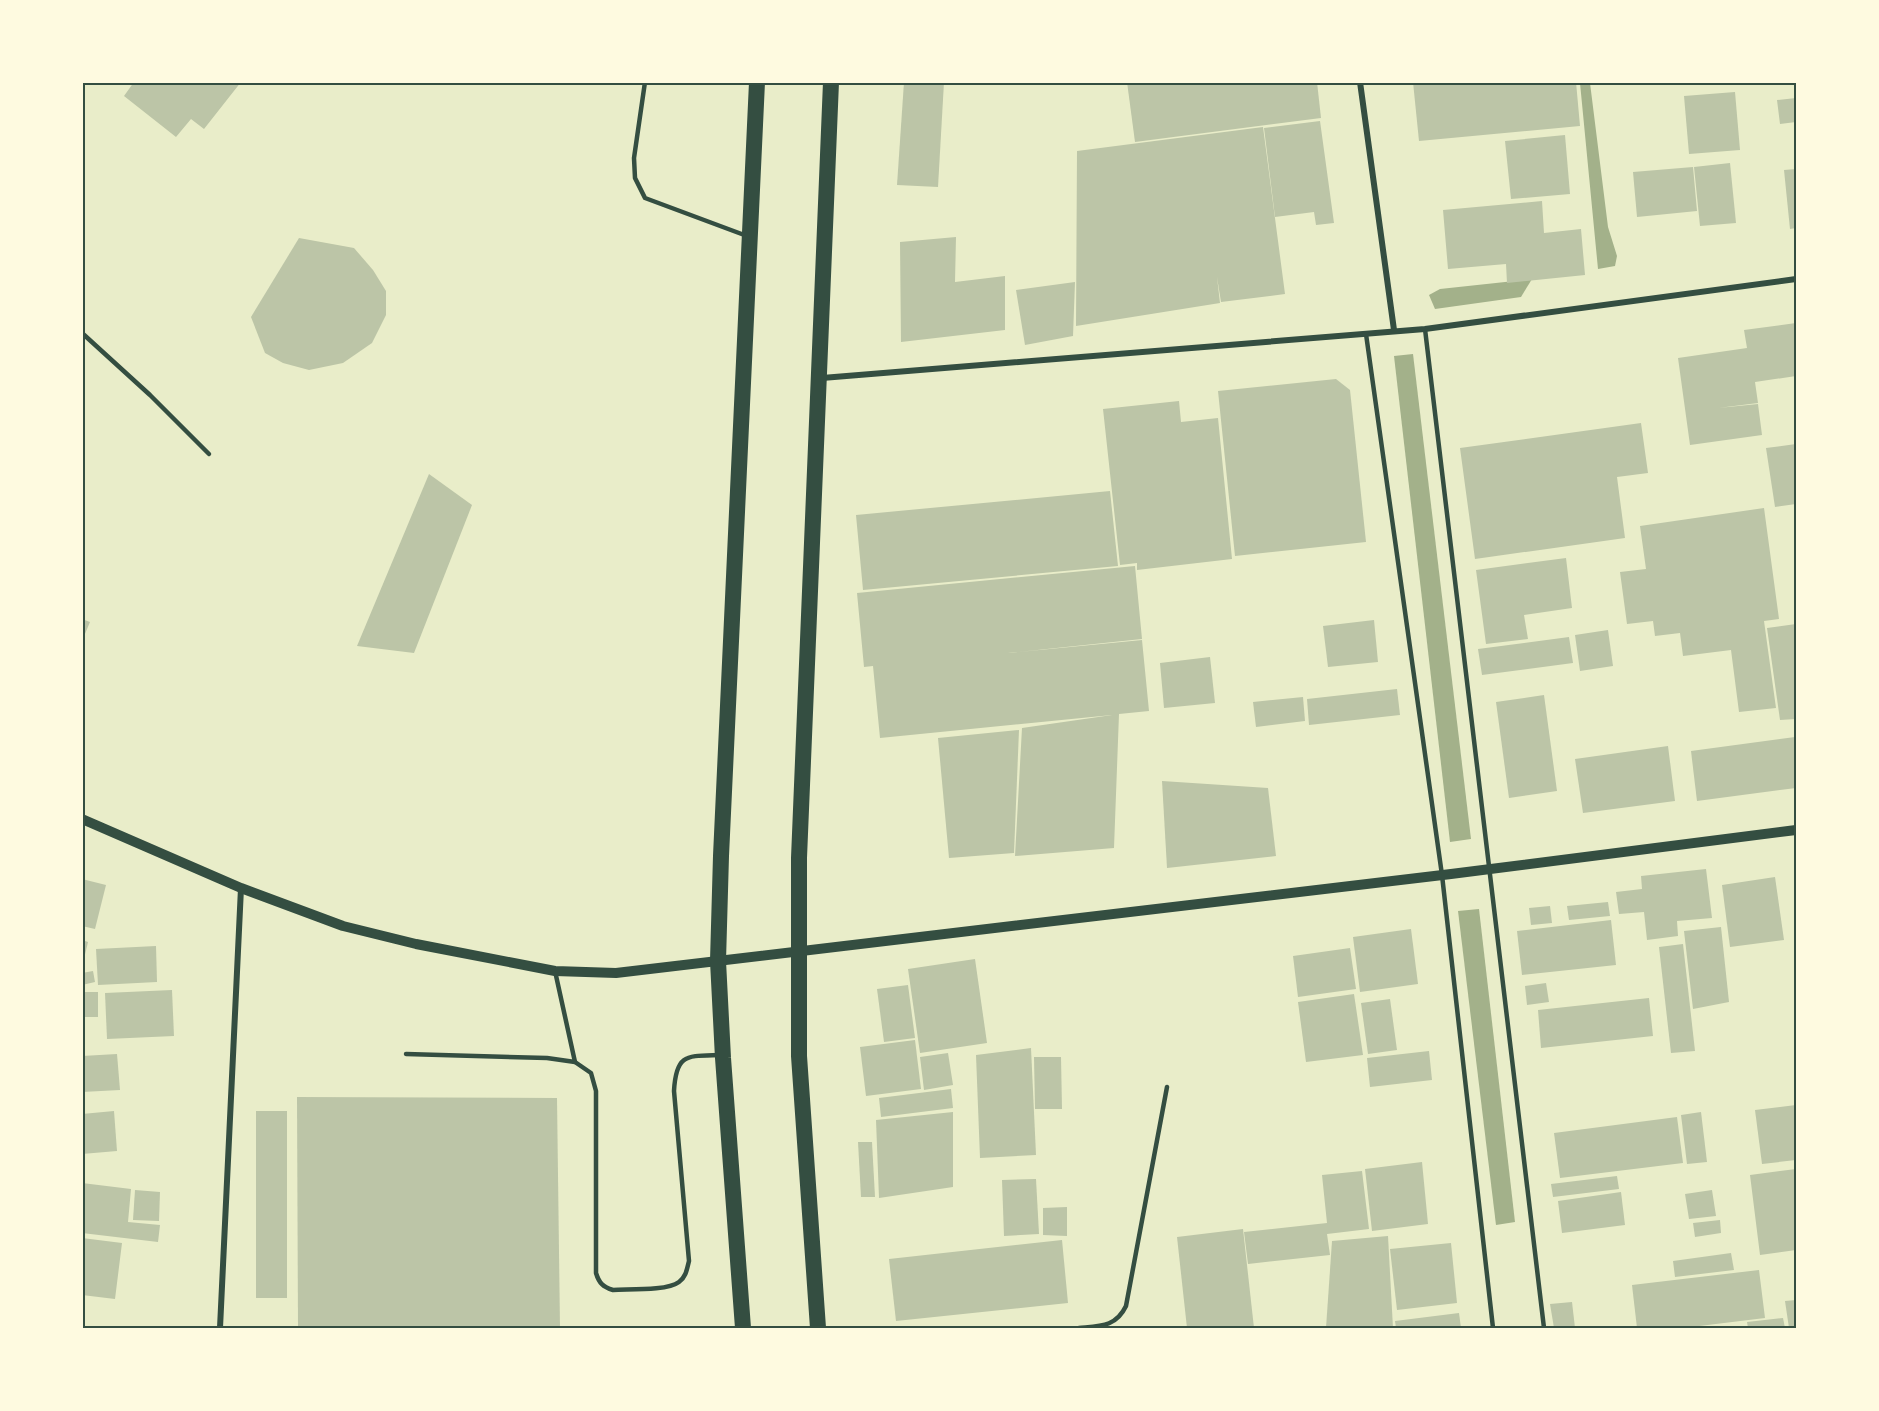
<svg xmlns="http://www.w3.org/2000/svg" width="1879" height="1411" font-family="'Archivo Narrow',sans-serif">
<style>
.water{fill:#a3b18a}
.building{fill:#bcc5a7}
.lines{fill:none;stroke-linecap:round;stroke-linejoin:round}
.service{stroke:#344e41;stroke-width:4.5}
.minor{stroke:#344e41;stroke-width:6}
.tertiary{stroke:#344e41;stroke-width:10}
.trunk{stroke:#344e41;stroke-width:16}
.neatline{fill:none;stroke:#344e41;stroke-width:2}
</style>
<rect width="100%" height="100%" fill="#e9edc9"/>
<!-- water -->
<g class="water">
<polygon points="1580,83 1590,83 1608,227 1617,256 1615,266 1598,269"/>
<polygon points="1532,279 1521,297 1435,309 1429,295 1440,289"/>
<polygon points="1413,354 1471,839 1450,842 1394,356"/>
<polygon points="1479,909 1515,1222 1496,1225 1458,911"/>
</g>
<!-- building -->
<g class="building">
<polygon points="134,82 241,82 204,129 191,119 176,137 124,96"/>
<polygon points="904,82 944,82 938,187 897,185"/>
<polygon points="1127,82 1317,82 1321,118 1135,142"/>
<polygon points="1413,82 1576,82 1580,126 1419,141"/>
<polygon points="1735,92 1740,150 1689,154 1684,96"/>
<polygon points="1796,98 1796,122 1780,124 1777,100"/>
<polygon points="1320,121 1334,223 1316,225 1314,212 1275,217 1264,128"/>
<polygon points="1263,127 1285,294 1221,302 1217,277 1220,303 1076,326 1077,151"/>
<polygon points="1565,135 1570,194 1511,199 1505,141"/>
<polygon points="1730,163 1736,223 1700,226 1694,167"/>
<polygon points="1693,167 1697,211 1637,217 1633,172"/>
<polygon points="1796,169 1796,228 1790,229 1784,170"/>
<polygon points="1542,201 1544,233 1581,229 1585,275 1507,283 1506,264 1448,269 1443,210"/>
<polygon points="956,237 955,282 1005,276 1005,330 901,342 900,242"/>
<polygon points="299,238 354,248 373,270 386,291 386,315 372,343 343,363 309,370 283,363 265,353 251,317"/>
<polygon points="1075,282 1073,336 1025,345 1016,290"/>
<polygon points="1796,323 1796,376 1755,382 1758,403 1718,408 1758,404 1762,435 1690,445 1678,358 1747,348 1744,330"/>
<polygon points="1336,379 1350,390 1366,542 1235,556 1218,391"/>
<polygon points="1179,401 1181,422 1218,418 1232,559 1137,570 1137,563 1120,565 1103,409"/>
<polygon points="1641,423 1648,473 1617,477 1625,538 1475,559 1460,448"/>
<polygon points="1796,444 1796,504 1775,507 1766,448"/>
<polygon points="429,474 472,505 414,653 357,646"/>
<polygon points="1110,491 1118,566 863,590 856,515"/>
<polygon points="1764,508 1779,619 1764,621 1776,708 1739,712 1731,650 1683,656 1680,633 1655,636 1653,621 1627,624 1620,572 1646,569 1640,526"/>
<polygon points="1566,558 1572,608 1524,615 1528,639 1486,644 1476,570"/>
<polygon points="1135,566 1142,639 1008,653 1142,640 1149,711 1119,714 1114,848 1015,856 1022,728 1112,715 880,738 873,666 864,667 857,593"/>
<polygon points="82,619 90,622 82,641"/>
<polygon points="1374,620 1378,662 1328,667 1323,626"/>
<polygon points="1796,624 1796,719 1780,720 1767,628"/>
<polygon points="1608,630 1613,666 1580,671 1575,635"/>
<polygon points="1569,637 1573,663 1482,675 1478,649"/>
<polygon points="1210,657 1215,703 1164,708 1160,663"/>
<polygon points="1397,689 1400,715 1309,725 1307,699"/>
<polygon points="1544,695 1557,791 1509,798 1496,702"/>
<polygon points="1303,697 1305,721 1256,727 1253,702"/>
<polygon points="1019,730 1014,853 949,858 938,738"/>
<polygon points="1795,737 1796,788 1697,801 1691,751"/>
<polygon points="1668,746 1675,801 1583,813 1575,759"/>
<polygon points="1162,781 1268,788 1276,856 1167,868"/>
<polygon points="1706,869 1712,918 1677,921 1678,936 1647,940 1644,912 1619,914 1616,892 1642,889 1641,876"/>
<polygon points="1775,877 1784,940 1730,947 1722,885"/>
<polygon points="82,879 106,885 95,929 82,926"/>
<polygon points="1608,902 1610,916 1569,920 1567,906"/>
<polygon points="1550,906 1552,923 1531,925 1529,908"/>
<polygon points="1611,920 1616,965 1522,975 1517,931"/>
<polygon points="1721,927 1729,1002 1693,1009 1684,931"/>
<polygon points="1411,929 1418,984 1360,992 1353,937"/>
<polygon points="82,940 88,942 83,963 82,963"/>
<polygon points="1683,944 1695,1051 1671,1053 1659,947"/>
<polygon points="156,946 157,982 98,985 96,949"/>
<polygon points="1350,948 1356,989 1298,997 1293,956"/>
<polygon points="975,959 987,1043 920,1053 908,969"/>
<polygon points="93,971 95,982 82,985 82,973"/>
<polygon points="1546,983 1549,1002 1527,1005 1525,986"/>
<polygon points="908,985 915,1038 884,1042 877,989"/>
<polygon points="172,990 174,1036 107,1039 105,993"/>
<rect x="82" y="992" width="16" height="25"/>
<polygon points="1354,994 1363,1055 1306,1062 1298,1002"/>
<polygon points="1649,998 1653,1036 1541,1048 1538,1010"/>
<polygon points="1390,999 1397,1050 1368,1054 1361,1003"/>
<polygon points="915,1040 921,1089 866,1096 860,1047"/>
<polygon points="1031,1048 1036,1155 980,1158 976,1055"/>
<polygon points="1429,1051 1432,1080 1370,1087 1367,1058"/>
<polygon points="948,1053 953,1085 924,1090 920,1057"/>
<polygon points="117,1054 120,1090 82,1092 82,1056"/>
<polygon points="1034,1057 1061,1057 1062,1109 1035,1109"/>
<polygon points="951,1089 953,1108 881,1117 879,1098"/>
<polygon points="297,1097 557,1098 560,1328 298,1328"/>
<polygon points="1796,1105 1796,1160 1762,1164 1755,1110"/>
<polygon points="114,1111 117,1151 82,1154 82,1114"/>
<rect x="256" y="1111" width="31" height="187"/>
<polygon points="953,1112 953,1187 879,1198 876,1120"/>
<polygon points="1701,1112 1707,1162 1687,1164 1681,1115"/>
<polygon points="1677,1117 1683,1163 1560,1178 1554,1133"/>
<polygon points="858,1142 872,1142 875,1197 861,1197"/>
<polygon points="1422,1162 1428,1224 1372,1231 1365,1169"/>
<polygon points="1796,1169 1796,1250 1760,1255 1750,1175"/>
<polygon points="1362,1171 1369,1229 1327,1234 1330,1255 1248,1264 1244,1232 1327,1223 1322,1175"/>
<polygon points="1617,1176 1619,1189 1553,1197 1551,1184"/>
<polygon points="1036,1179 1039,1234 1004,1236 1002,1180"/>
<polygon points="82,1183 131,1189 128,1222 160,1225 158,1242 82,1233"/>
<polygon points="135,1190 160,1192 159,1221 133,1220"/>
<polygon points="1712,1190 1716,1216 1689,1219 1685,1194"/>
<polygon points="1621,1192 1625,1225 1562,1233 1558,1201"/>
<polygon points="1067,1207 1067,1236 1043,1235 1043,1208"/>
<polygon points="1720,1220 1721,1233 1695,1237 1693,1223"/>
<polygon points="1243,1229 1254,1328 1187,1328 1177,1237"/>
<polygon points="1388,1236 1393,1328 1326,1328 1332,1241"/>
<polygon points="82,1238 122,1243 115,1299 82,1295"/>
<polygon points="1062,1240 1068,1303 896,1321 889,1259"/>
<polygon points="1451,1243 1457,1303 1397,1310 1390,1249"/>
<polygon points="1731,1253 1734,1270 1675,1277 1673,1261"/>
<polygon points="1759,1270 1765,1318 1683,1328 1637,1328 1632,1285"/>
<polygon points="1796,1300 1796,1328 1789,1328 1785,1301"/>
<polygon points="1572,1302 1575,1328 1554,1328 1550,1304"/>
<polygon points="1459,1313 1461,1328 1396,1328 1395,1321"/>
<polygon points="1783,1318 1785,1328 1748,1328 1747,1322"/>
</g>
<g class="lines">
<!-- service -->
<g class="service">
<polyline points="645,82 634,158 635,178 645,198 747,236"/>
<polyline points="1425,329 1544,1328"/>
<polyline points="82,333 150,395 209,454"/>
<polyline points="1366,334 1442,875 1493,1328"/>
<polyline points="555,971 575,1062"/>
<path d="M406 1054 547 1058 575 1062 591 1073 596 1091V1273C599 1283 603 1287 613 1290 629 1289 667 1291 679 1282 686 1277 687 1269 689 1261L674 1091C676 1053 687 1056 720 1055"/>
<path d="M1079 1328C1100 1326 1116 1327 1126 1306L1167 1087"/>
</g>
<!-- minor -->
<g class="minor">
<polyline points="1360,82 1394,330"/>
<polyline points="822,378 1425,329 1796,279"/>
<polyline points="220,1328 241,888"/>
</g>
<!-- tertiary -->
<polyline class="tertiary" points="82,819 241,888 343,926 416,944 555,971 616,973 1451,874 1796,830"/>
<!-- trunk -->
<g class="trunk">
<polyline points="743,1328 723,1058 718,961 721,856 757,82"/>
<polyline points="818,1328 799,1056 799,858 831,82"/>
</g>
</g>
<!-- border -->
<rect width="1879" height="1411" fill="none" stroke="#fefae0" stroke-width="168"/>
<rect x="84" y="84" width="1711" height="1243" class="neatline"/>
</svg>
